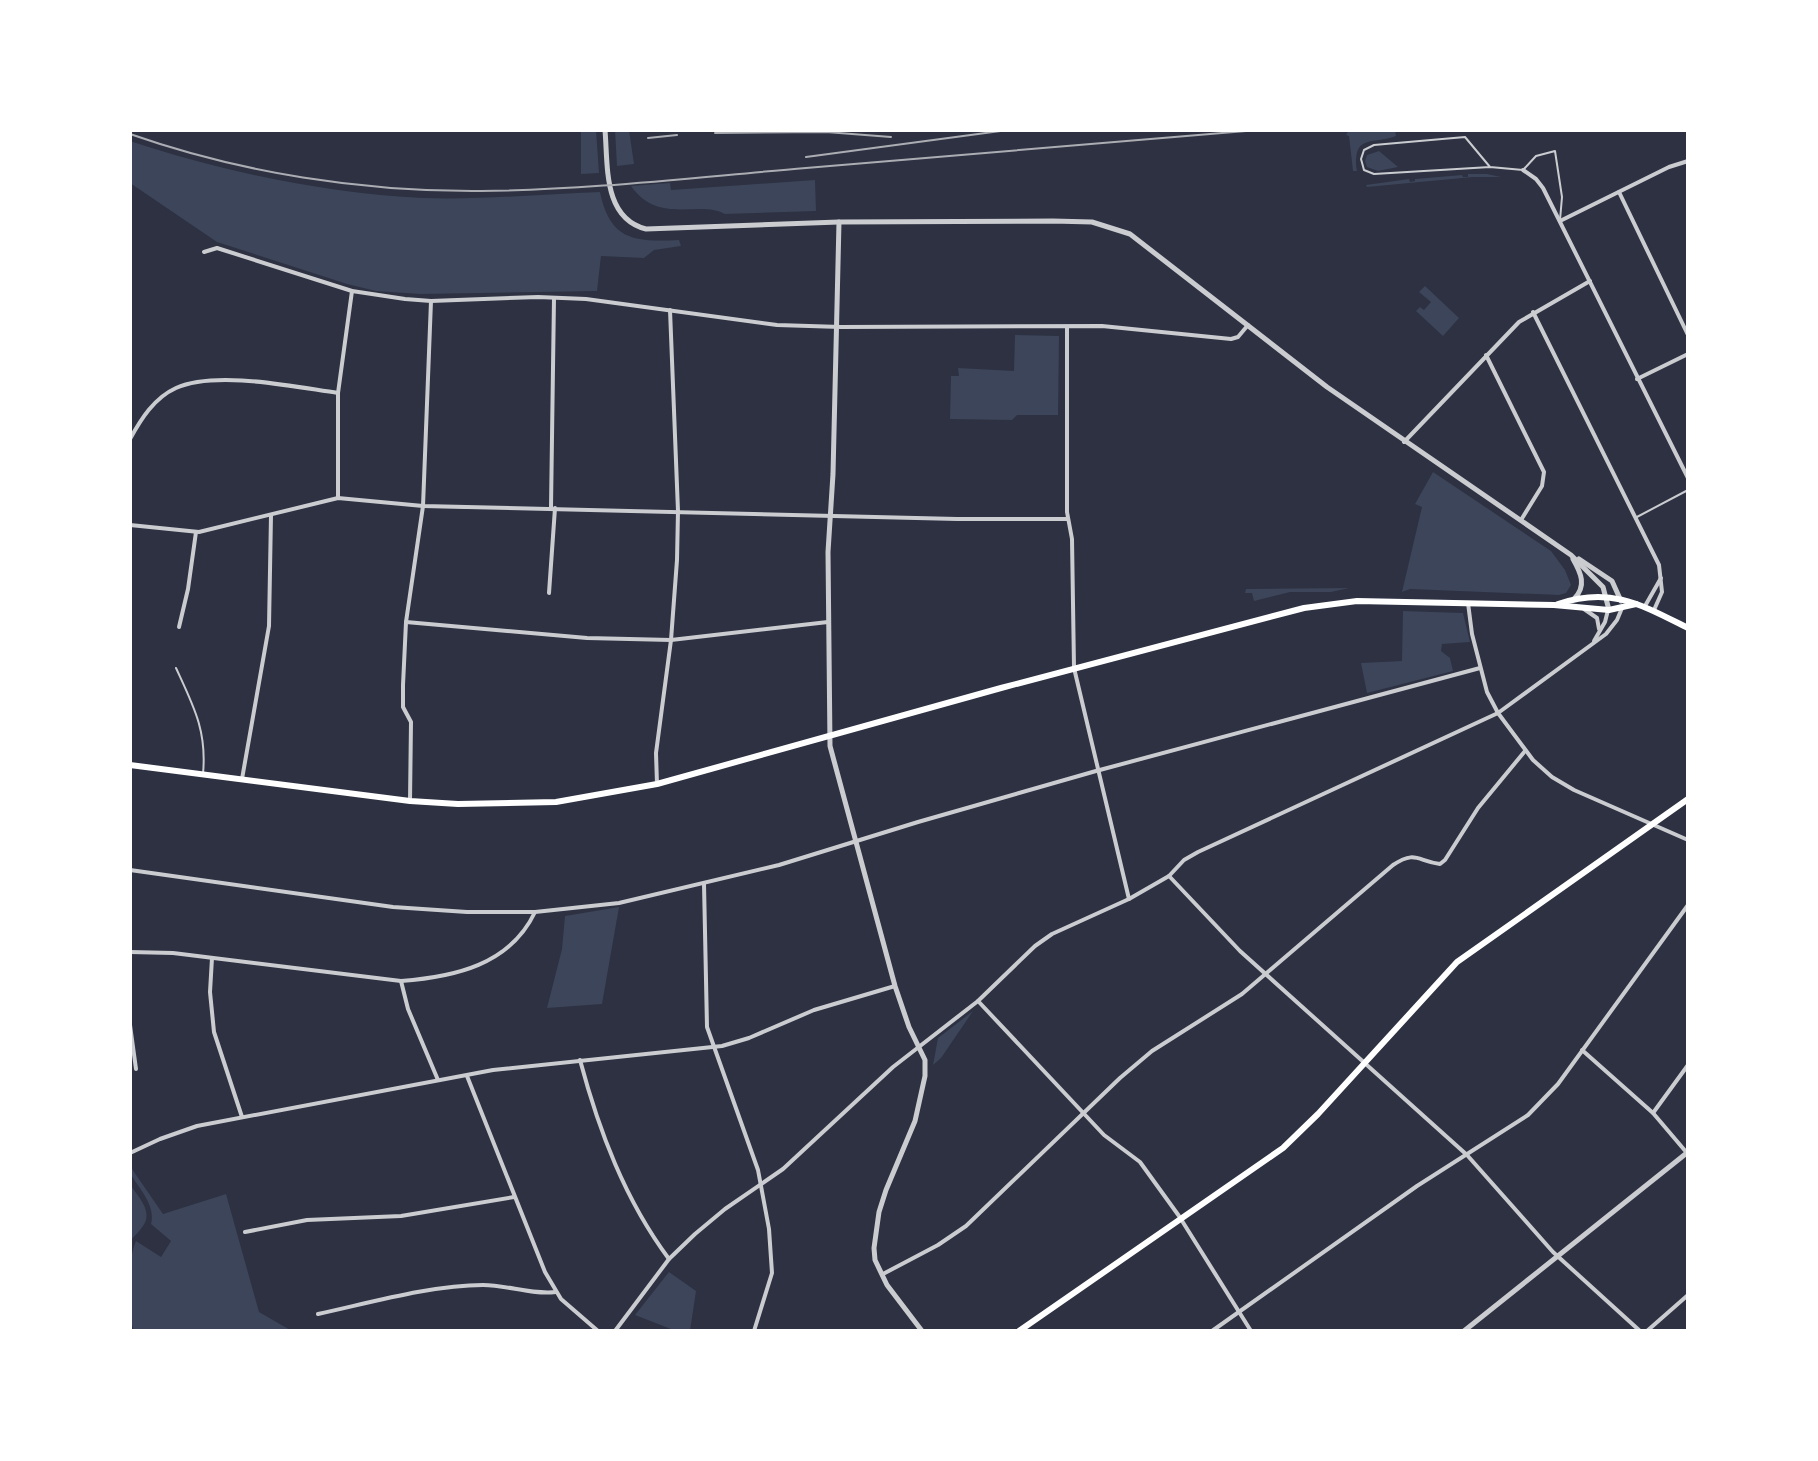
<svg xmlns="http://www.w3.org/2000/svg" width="1818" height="1461" font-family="'Work Sans',sans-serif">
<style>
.green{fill:#3c4559}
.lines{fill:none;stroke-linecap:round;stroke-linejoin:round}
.service{stroke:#caccd0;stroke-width:2}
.minor{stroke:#caccd0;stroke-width:4}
.tertiary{stroke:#caccd0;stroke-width:5}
.secondary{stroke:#fff;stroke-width:6}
.rail{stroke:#abadb3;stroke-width:2}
</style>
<rect width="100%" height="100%" fill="#2d3142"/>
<!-- green -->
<g class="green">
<polygon points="581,130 596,130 599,173 581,174"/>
<polygon points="615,130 629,130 634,164 617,166"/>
<path d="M1349 130H1395L1396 136C1373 145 1352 133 1357 171H1353L1349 136 1346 135Z"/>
<path d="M130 141C224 172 324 193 423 198 481 200 541 194 600 192 610 241 635 242 679 240L681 246 654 250 644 258 601 256 597 291 420 294 376 291 347 284 217 242 130 183Z"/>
<polygon points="1379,151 1398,167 1378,171 1367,167 1365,161 1367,155"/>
<polygon points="1468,174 1487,174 1501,177 1473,177 1367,187 1366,185 1409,179 1410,182 1415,181 1415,179 1462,175 1463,177 1468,177"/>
<path d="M815 180 816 211 725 214C699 199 659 226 631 186L670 183 671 190Z"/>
<polygon points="1425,286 1459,318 1443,336 1416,311 1420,307 1424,310 1431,302 1419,292"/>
<polygon points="1015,335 1059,336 1058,415 1017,415 1012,420 950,419 951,376 959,376 958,368 1014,371"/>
<polygon points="1433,472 1551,551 1565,570 1571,585 1566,593 1559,595 1410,589 1402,592 1422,507 1415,504"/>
<polygon points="1349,588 1331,592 1290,592 1254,601 1252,593 1245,593 1246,589"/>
<polygon points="1403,611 1463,613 1470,642 1442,644 1441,651 1450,658 1453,671 1367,693 1361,663 1402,661"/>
<polygon points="619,907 602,1004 547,1008 562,949 565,916"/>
<polygon points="973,1011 941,1058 933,1065 938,1038"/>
<path d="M130 1166 163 1214 226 1194 259 1312 292 1331H134C126 1310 127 1262 136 1241L161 1257 171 1241 151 1224C156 1205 139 1189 130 1173Z"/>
<path d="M130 1184C137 1196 154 1211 143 1226 139 1232 134 1236 130 1241Z"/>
<polygon points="669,1272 696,1291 690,1331 676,1331 635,1315"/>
</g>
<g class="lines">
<!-- service -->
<g class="service">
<polyline points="1490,167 1465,137 1374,145 1364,150 1361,159 1364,170 1374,174 1490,167 1523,170 1536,156 1555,151 1562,197 1560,220"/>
<polyline points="1635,518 1688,490"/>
<path d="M176 668C194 707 207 731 203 774"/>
</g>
<!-- minor -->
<g class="minor">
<polyline points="1523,170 1536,179 1543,188 1688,478"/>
<polyline points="1619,192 1688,335"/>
<polyline points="1560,221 1669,167 1688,161"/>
<polyline points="204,252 217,248 352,291 405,299 431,301 538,297 586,299 777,325 841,327 1102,326 1231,339 1238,337 1248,325"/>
<polyline points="1533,312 1659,565 1662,592 1654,610"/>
<polyline points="1067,327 1067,512 1072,539 1074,668 1129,899"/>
<polyline points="1486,355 1544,472 1542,486 1521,520"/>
<polyline points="1637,379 1688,354"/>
<path d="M130 439C141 419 154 398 176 388 216 370 295 387 338 393"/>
<polyline points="1404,442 1519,322 1590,281"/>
<polyline points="338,498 338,393 352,291"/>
<polyline points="551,507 554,298"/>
<polyline points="130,525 199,532 338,498 423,506 957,519 1068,519"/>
<polyline points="549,593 555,508"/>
<polyline points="1468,603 1472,634 1487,692 1498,713 1533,760 1552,777 1574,790 1688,840"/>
<polyline points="1645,606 1661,578"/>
<polyline points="1584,609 1597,618 1599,629"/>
<polyline points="406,622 587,638 671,640 828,622"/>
<polyline points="179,627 188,589 196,532"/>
<polyline points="1594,641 1605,622 1608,610"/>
<polyline points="242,779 269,626 271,515"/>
<polyline points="657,784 656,753 671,640 677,560 678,511 670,310"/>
<polyline points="410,801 411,722 403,707 403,685 406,622 423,506 431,301"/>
<polyline points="130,870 393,907 467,912 535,912 619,903 779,865 918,822 1096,771 1480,668"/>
<polyline points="1169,876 1240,951 1467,1155 1553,1252 1640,1331"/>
<polyline points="704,884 707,1027 758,1170 769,1229 772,1273 754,1331"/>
<path d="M130 952 173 953 401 981C454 977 510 965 535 912"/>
<polyline points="212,958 210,992 214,1032 242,1117"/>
<polyline points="401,981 408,1009 438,1080"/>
<polyline points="978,1001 1104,1135 1140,1162 1179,1216 1251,1331"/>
<polyline points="130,1025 136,1069"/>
<polyline points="1582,1050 1653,1113 1687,1153"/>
<path d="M580 1060C599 1131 625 1200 669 1259"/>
<polyline points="467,1076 545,1272 561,1299 598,1331"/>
<polyline points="1653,1113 1688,1065"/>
<polyline points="130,1153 160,1139 197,1126 493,1070 722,1046 749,1038 814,1010 895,986"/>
<polyline points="245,1232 307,1220 401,1216 514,1197"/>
<path d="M883 1274 938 1245 966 1226 1120 1078 1152 1051 1242 994 1393 865C1416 850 1417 861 1440 864L1445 860 1478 808 1525 751"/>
<path d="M318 1314C369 1303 432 1285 483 1285 508 1285 531 1295 556 1292"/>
<polyline points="615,1331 669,1259 695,1234 725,1209 783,1169 893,1067 978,1001 1035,946 1052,934 1129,899 1169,876 1184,860 1198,852 1498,713 1606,634 1617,620 1622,608"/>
<polyline points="1212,1331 1417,1186 1528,1115 1558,1084 1688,905"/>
<polyline points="1647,1331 1688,1295"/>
</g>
<!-- tertiary -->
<g class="tertiary">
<path d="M605 130C608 166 603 218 646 229L839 222 1053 221 1092 222 1130 234 1327 387 1571 555 1603 587 1609 610"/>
<polyline points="839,222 833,474 828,552 830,746 895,986 909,1027 925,1060 925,1076 915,1121 886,1190 879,1212 874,1248 875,1260 887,1285 922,1331"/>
<path d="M1573 559C1581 573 1587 586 1574 599"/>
<polyline points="1579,559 1612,581 1621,601"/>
<polyline points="1464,1331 1688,1152"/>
</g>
<!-- secondary -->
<g class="secondary">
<path d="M1558 604C1611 586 1642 605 1688 628"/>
<polyline points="130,765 410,801 458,804 556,802 657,784 1001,688 1304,608 1357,601 1554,605 1609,610 1636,604"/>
<polyline points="1019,1331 1283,1148 1318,1114 1457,962 1688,799"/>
</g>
<!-- rail -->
<g class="rail">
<polyline points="715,133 826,132 891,137"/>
<path d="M130 134C241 173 363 192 481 191 589 190 698 177 806 168 957 155 1108 144 1258 130"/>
<polyline points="648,138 677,135"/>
<polyline points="806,157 1008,130"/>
</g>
</g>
<!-- border -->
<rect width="1818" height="1461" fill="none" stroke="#ffffff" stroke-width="264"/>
</svg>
